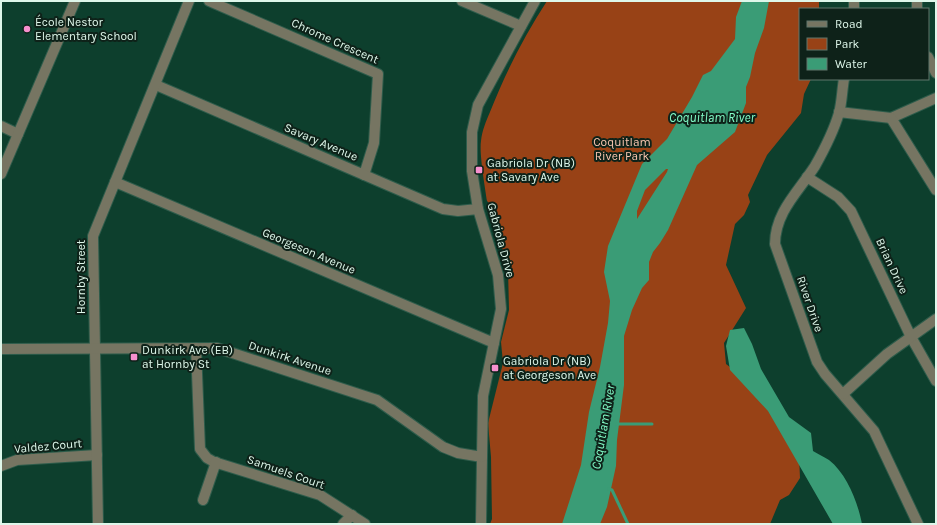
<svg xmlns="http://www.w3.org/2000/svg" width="937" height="525" font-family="Karla,sans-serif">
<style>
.green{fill:#984216}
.water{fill:#3a9c76;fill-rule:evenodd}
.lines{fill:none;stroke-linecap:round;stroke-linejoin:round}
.stream{stroke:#3a9c76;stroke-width:3}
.minor-casing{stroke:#2e5c4b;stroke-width:12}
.tertiary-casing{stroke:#2e5c4b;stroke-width:12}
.minor{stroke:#767562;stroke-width:10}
.tertiary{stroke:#767562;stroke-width:10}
.poi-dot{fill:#f790ce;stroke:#0e2219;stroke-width:1.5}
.labels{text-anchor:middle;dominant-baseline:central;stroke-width:4;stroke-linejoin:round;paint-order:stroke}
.poi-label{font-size:12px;fill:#def7ea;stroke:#0e2219;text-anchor:start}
.street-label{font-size:12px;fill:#def7ea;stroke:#0e2219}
.park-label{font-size:12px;fill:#fcc7b1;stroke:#0e2219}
.water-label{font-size:13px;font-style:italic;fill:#83fdc9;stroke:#0e2219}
</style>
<rect width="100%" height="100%" fill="#0d3f2d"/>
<!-- green -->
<path class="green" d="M547 1H819V9H800V79H811L804 94 801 113 767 155 748 195 750 202 744 215 735 224 726 265 746 308 724 343 726 364 744 378 758 395 799 455 800 478 789 495 780 500 770 524H490L492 519 491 457 488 423 503 363 501 342 509 310 508 269 499 237 502 232 494 208 487 201C485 187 479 153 481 141 482 131 486 121 490 112 505 74 524 36 547 1Z"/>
<!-- water -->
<g class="water">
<path d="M742 1H769L764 28 755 53 750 77 746 87V103L735 132 697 165 668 230 660 243 653 252 649 262V280L642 288 632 310 624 336V385L617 440 616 466 607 507 600 524H562L581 465 589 412 600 367 608 323 610 301 604 272 608 246 642 164 667 139 692 97 703 75 711 71 735 39 736 17ZM666 169H668L667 172 637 219V211L645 190Z"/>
<path d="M744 328 752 344 761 369 789 417 811 433 813 451C818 454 824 457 829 460 847 474 858 503 862 524H833L768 411 730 370 726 346 730 330Z"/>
</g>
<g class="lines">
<!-- stream -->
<g class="stream">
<polyline points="617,424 652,424"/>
<polyline points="609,489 612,490 628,524"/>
</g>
<defs>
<g id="minor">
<polyline points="209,1 378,74 374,143 364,175"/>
<polyline points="462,1 521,26"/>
<polyline points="854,9 854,1"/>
<path d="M844 79C842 90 842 102 839 113 834 130 824 150 815 166 799 191 775 212 775 244L817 362 825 374 874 431 918 524"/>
<polyline points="156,85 443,209 458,211 478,209"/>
<polyline points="839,112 891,118 936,98"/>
<polyline points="891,118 936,190"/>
<polyline points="1,126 18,134"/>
<polyline points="807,177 838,197 851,211 911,337 936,381"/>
<polyline points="115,182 494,343"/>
<polyline points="196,348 200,449 207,458 214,462 320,495 365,524"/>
<polyline points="843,394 887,354 936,319"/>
<polyline points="1,466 17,460 97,455"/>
<polyline points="203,500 216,462"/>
<polyline points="98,524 93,236 189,1"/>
<polyline points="343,524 352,515"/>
<polyline points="481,524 482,457"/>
</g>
<g id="tertiary">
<polyline points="917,1 917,9"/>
<polyline points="928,57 936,73"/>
<polyline points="1,174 75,1"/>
<polyline points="1,349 217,348 377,400 443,447 458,453 482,457 483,396 501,309 498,275 478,209 472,171 472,132 478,105 535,1"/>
</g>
</defs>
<!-- minor casing -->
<use href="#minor" class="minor-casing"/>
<!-- tertiary casing -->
<use href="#tertiary" class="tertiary-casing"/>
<!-- minor -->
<use href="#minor" class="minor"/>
<!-- tertiary -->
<use href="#tertiary" class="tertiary"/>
</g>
<!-- markers -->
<g class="poi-dot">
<circle cx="27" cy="29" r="4"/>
<rect x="475" y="166" width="8" height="8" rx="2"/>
<rect x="130" y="353" width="8" height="8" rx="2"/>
<rect x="491" y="364" width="8" height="8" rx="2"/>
</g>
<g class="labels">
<!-- poi labels -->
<g class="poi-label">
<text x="35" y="22">École Nestor<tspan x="35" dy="14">Elementary School</tspan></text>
<text x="487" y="163">Gabriola Dr (NB)<tspan x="487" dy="14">at Savary Ave</tspan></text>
<text x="142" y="350">Dunkirk Ave (EB)<tspan x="142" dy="14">at Hornby St</tspan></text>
<text x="503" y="361">Gabriola Dr (NB)<tspan x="503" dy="14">at Georgeson Ave</tspan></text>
</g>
<!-- street labels -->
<g class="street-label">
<text transform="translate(335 41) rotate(24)">Chrome Crescent</text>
<text transform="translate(321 142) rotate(23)">Savary Avenue</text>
<text transform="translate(501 240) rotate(75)">Gabriola Drive</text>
<text transform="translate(309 251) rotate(23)">Georgeson Avenue</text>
<text transform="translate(892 266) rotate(65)">Brian Drive</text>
<text transform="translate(81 277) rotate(-90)">Hornby Street</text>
<text transform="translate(810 304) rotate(71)">River Drive</text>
<text transform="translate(290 358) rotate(18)">Dunkirk Avenue</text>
<text transform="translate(48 446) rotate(-5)">Valdez Court</text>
<text transform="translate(286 472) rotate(19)">Samuels Court</text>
</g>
<!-- park labels -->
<g class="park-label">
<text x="622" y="142">Coquitlam<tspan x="622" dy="14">River Park</tspan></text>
</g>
<!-- water labels -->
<g class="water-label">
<text x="712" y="117">Coquitlam River</text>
<text transform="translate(603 427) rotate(-80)">Coquitlam River</text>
</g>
</g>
<!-- border -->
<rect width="937" height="525" fill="none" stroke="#def7ea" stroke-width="4"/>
<!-- legend -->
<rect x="799" y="8" width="130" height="72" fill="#0e2219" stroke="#61776d"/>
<rect x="807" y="21" width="20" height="6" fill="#767562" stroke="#61776d"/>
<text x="835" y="28" font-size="12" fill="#def7ea">Road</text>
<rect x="807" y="38" width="20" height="12" fill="#984216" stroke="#61776d"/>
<text x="835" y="48" font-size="12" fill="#def7ea">Park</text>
<rect x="807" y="58" width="20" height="12" fill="#3a9c76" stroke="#61776d"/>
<text x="835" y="68" font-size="12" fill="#def7ea">Water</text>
</svg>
